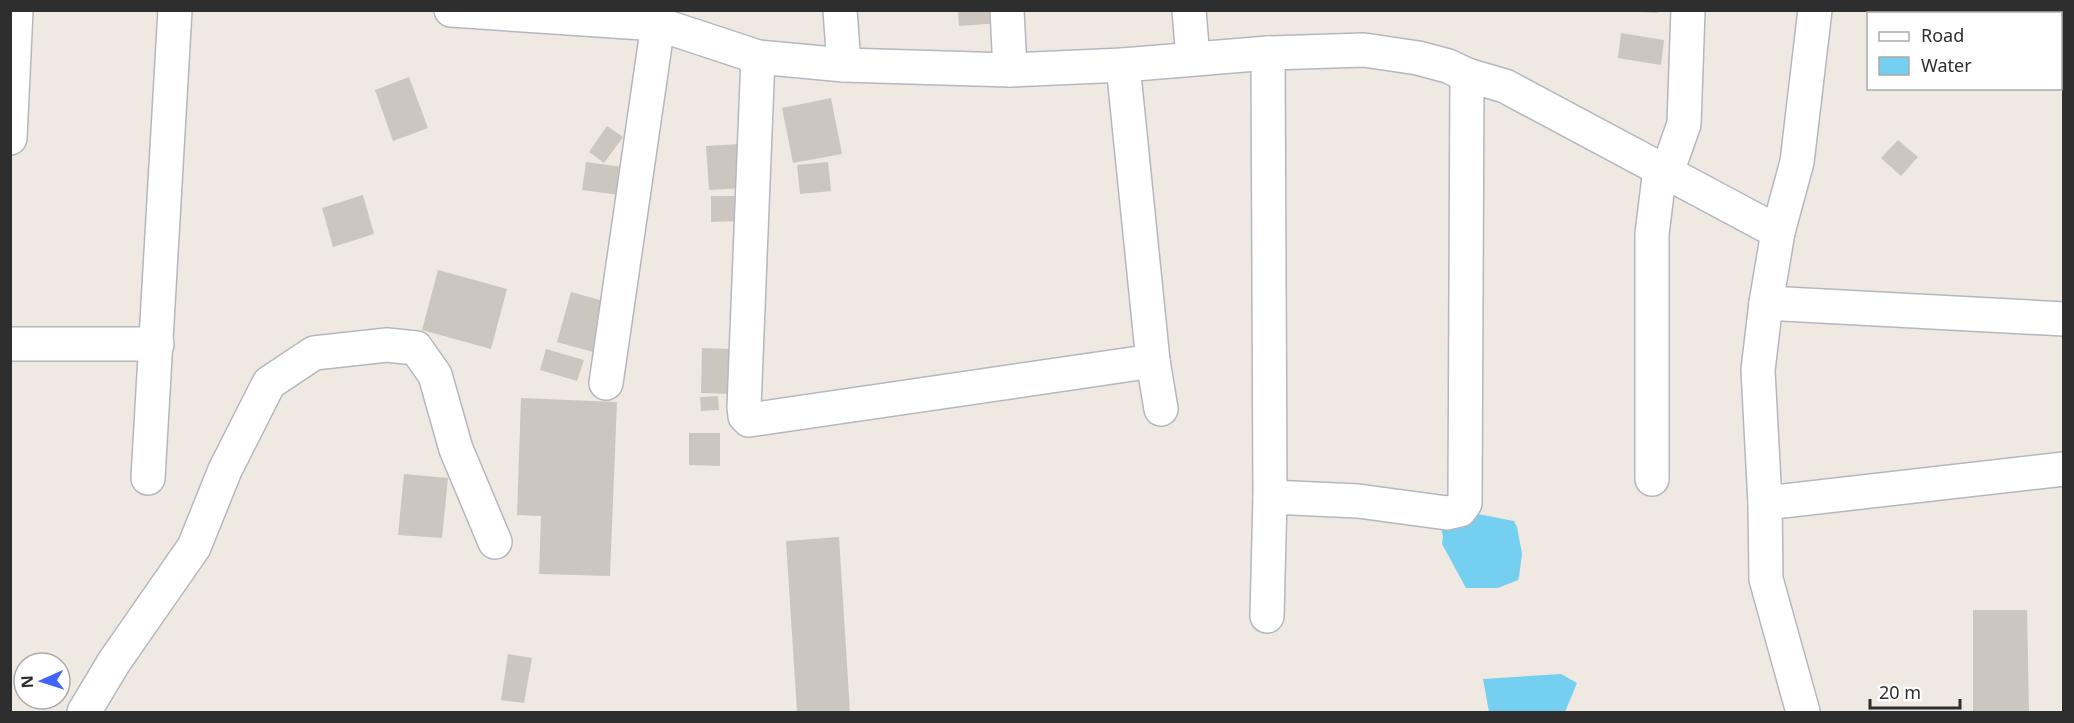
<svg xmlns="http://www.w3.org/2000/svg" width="2074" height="723" font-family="'Noto Sans',sans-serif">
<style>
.water{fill:#75cff0}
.building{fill:#cbc7bf}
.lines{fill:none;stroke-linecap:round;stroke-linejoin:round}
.street-casing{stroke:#b4b7c1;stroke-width:36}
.street{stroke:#fff;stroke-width:33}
</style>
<rect width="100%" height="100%" fill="#efe9e1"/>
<!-- water -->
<g class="water">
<polygon points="1478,514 1514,521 1517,527 1522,554 1519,577 1518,580 1498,588 1466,588 1442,544 1443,536 1441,529"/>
<polygon points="1561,674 1577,683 1565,712 1489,712 1483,679"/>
</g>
<!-- building -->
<g class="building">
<polygon points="958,10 1001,10 1002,23 959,26"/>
<polygon points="1639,10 1658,10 1658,13 1639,12"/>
<polygon points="1621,33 1664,40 1661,65 1618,58"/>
<polygon points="409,77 428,128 393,141 375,90"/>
<polygon points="831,98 842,154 793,163 782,108"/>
<polygon points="607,126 623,137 604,163 589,152"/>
<polygon points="1898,140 1918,157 1901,176 1881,158"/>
<polygon points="742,144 745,188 709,190 706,146"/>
<polygon points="586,162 631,168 627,196 582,190"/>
<polygon points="828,162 831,191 800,194 797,165"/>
<polygon points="363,195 374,234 333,247 322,208"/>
<polygon points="711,196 737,196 737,221 711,222"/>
<polygon points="438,270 507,289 491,349 422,330"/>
<polygon points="571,292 607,302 593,352 557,342"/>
<polygon points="702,348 732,349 731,394 701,393"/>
<polygon points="546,349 584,360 577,381 540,370"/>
<polygon points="718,396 719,410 701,411 700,397"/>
<polygon points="521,398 617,402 610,576 539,574 541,516 517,515"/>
<polygon points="689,433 720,433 720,466 689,465"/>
<polygon points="404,474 448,478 442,538 398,535"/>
<polygon points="839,537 850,712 797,712 786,541"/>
<polygon points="1973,610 2027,610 2029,712 1973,712"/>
<polygon points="508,654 532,658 524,703 501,700"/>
</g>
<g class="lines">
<defs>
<g id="street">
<polyline points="451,10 658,24 758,57 844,65 1010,70 1123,65 1268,53 1364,50 1418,58 1448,66 1467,75"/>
<polyline points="840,10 844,65"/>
<polyline points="1007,10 1010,70"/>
<polyline points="1189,10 1193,59"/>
<polyline points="758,57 744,407 745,416 749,420 1153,361"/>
<polyline points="1123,65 1153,361 1161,409"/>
<polyline points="10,138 16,10"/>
<polyline points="1667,172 1684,124 1688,10"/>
<polyline points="1766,303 2064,319"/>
<polyline points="10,344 157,344"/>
<polyline points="606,383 658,24 658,10"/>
<polyline points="148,478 175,10"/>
<polyline points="1652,479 1652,234 1660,169"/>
<polyline points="1270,497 1358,501 1447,513 1460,510 1465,503 1467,75 1505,86 1778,232"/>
<polyline points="1765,503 2064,469"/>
<polyline points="1267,616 1270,497 1268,53"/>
<polyline points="84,712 114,662 194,547 225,470 269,383 314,353 387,345 416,348 435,375 456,449 495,542"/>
<polyline points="1803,712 1766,579 1765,503 1758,370 1766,303 1778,232 1797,162 1815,10"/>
</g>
</defs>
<!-- street casing -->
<use href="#street" class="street-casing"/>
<!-- street -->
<use href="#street" class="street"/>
</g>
<!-- border -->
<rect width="2074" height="723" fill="none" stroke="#2e2e2e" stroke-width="24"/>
<!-- legend -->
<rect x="1867" y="12" width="195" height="78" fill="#ffffff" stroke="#ababab" stroke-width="1.5"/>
<rect x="1879" y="32" width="30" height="9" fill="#ffffff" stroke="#ababab" stroke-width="1.5"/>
<text x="1921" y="42" font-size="18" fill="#2e2e2e">Road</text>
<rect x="1879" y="57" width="30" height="18" fill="#75cff0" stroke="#ababab" stroke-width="1.5"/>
<text x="1921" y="72" font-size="18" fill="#2e2e2e">Water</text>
<!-- north arrow -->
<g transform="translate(42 681) rotate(267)"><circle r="28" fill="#ffffff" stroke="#ababab" stroke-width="1.5"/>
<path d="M0-4.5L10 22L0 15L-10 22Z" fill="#4264fb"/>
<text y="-9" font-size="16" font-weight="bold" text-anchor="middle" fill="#2e2e2e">N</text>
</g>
<!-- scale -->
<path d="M1870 699v9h90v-9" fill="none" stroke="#2e2e2e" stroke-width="3"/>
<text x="1879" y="699" font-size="18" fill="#2e2e2e" stroke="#ffffff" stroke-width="4.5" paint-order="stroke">20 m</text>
</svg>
